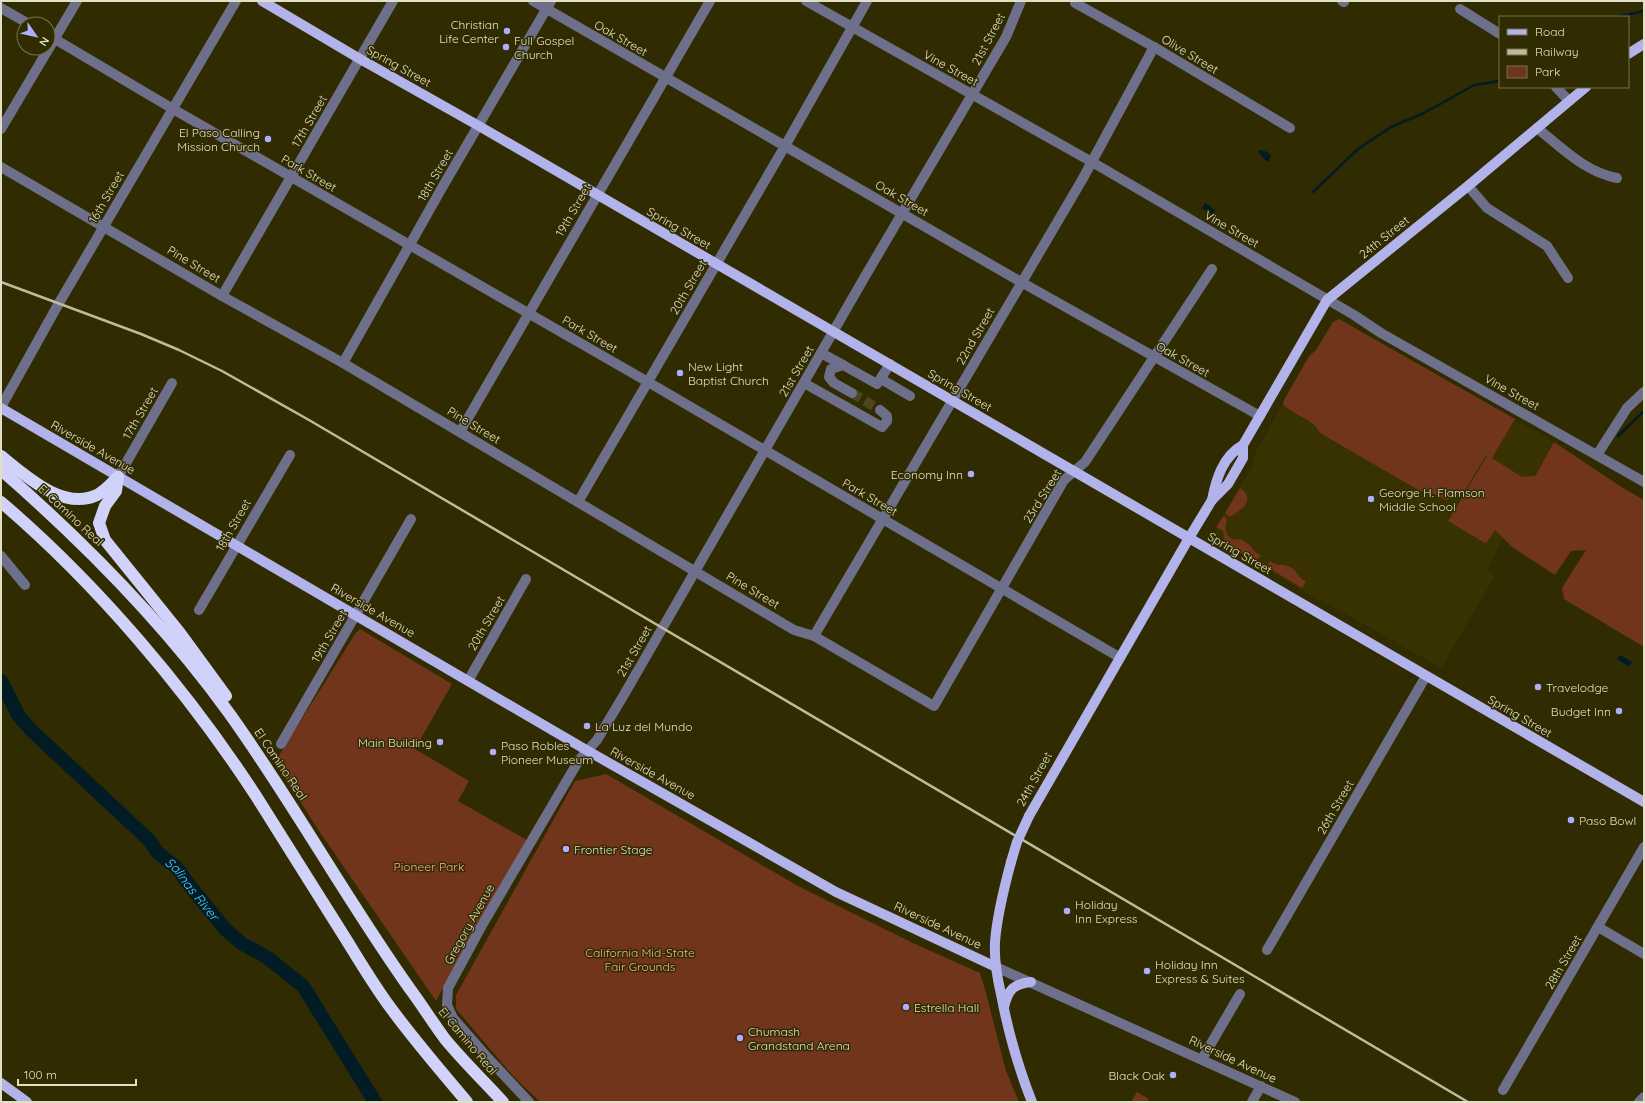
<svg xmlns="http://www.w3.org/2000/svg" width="1645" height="1103" font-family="Quicksand,sans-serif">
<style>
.built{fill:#383200}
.green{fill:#70351b}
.water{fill:#021c25}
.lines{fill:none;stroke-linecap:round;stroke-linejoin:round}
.stream{stroke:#021c25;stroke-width:2.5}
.river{stroke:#021c25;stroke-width:14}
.minor-tunnel{stroke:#4b461d;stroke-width:10;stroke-dasharray:10 5;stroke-linecap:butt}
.minor{stroke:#6e6f8a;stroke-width:10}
.major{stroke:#b2b3eb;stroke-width:10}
.highway{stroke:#d0d2fa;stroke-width:12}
.rail{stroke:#bebb9c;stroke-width:2.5}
.major-bridge{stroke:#b2b3eb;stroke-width:10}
.poi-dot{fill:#aeaefb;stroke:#302b00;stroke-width:1.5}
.labels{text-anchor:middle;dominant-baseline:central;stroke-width:3;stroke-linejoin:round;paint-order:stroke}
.poi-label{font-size:12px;fill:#e2e0c4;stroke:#302b00;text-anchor:start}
.street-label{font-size:12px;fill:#e2e0c4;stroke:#302b00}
.park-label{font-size:12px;fill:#fcb192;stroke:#302b00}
.water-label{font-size:13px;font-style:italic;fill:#52cff8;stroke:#302b00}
</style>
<rect width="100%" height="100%" fill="#302b00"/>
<!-- built -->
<polygon class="built" points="1339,319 1554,442 1534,476 1495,530 1503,538 1487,571 1495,576 1441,668 1351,617 1301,590 1212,536 1253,465 1252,459 1309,356 1316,350 1333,322"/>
<!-- green -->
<g class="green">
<path d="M1339 319 1515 419 1492 458 1522 477 1535 476 1554 442 1623 488 1644 500V647L1564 599 1562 588 1586 550 1571 551 1555 575 1512 547 1495 530 1487 542 1485 543 1448 521 1487 456 1486 455 1464 492 1446 500 1430 492 1420 491 1320 433C1314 419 1294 416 1283 404L1284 400 1309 356 1316 350 1333 322Z"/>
<path d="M1240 488C1257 499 1241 511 1229 517L1225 513Z"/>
<path d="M1224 515 1227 520C1224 525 1225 536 1232 539 1238 540 1242 538 1247 543 1253 547 1253 553 1261 555L1256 562 1225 543 1223 531 1216 527Z"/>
<path d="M1270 561C1277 567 1285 563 1292 568 1298 572 1298 579 1306 581L1302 588 1267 567Z"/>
<polygon points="360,629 452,684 415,749 469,781 458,801 527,840 464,948 436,1001 319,831 275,762 355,634"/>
<polygon points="606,774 798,886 913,943 980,973 986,993 1006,1071 1019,1102 540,1102 513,1076 456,1009 456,995 575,781"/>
<polygon points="1137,1092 1149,1099 1147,1102 1131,1102"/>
</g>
<!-- water -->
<g class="water">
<polygon points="1259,150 1265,151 1271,155 1269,161 1266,161 1258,152"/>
<polygon points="1205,203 1215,210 1212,214 1202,208"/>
<polygon points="1620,655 1632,662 1629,667 1617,659"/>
<path d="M5 691 19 701 31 727 29 734C14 728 8 706 5 691Z"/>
</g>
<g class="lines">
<!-- stream -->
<g class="stream">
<polyline points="1616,17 1644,11"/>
<polyline points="1313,192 1358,149 1391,127 1424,113 1474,85 1500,81"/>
<polyline points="1618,436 1644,411"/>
</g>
<!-- river -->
<path class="river" id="s1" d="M1 681 18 715 31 730 149 840 158 853 177 868 190 886 225 929 241 943 268 958 303 986 375 1102"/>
<!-- minor-tunnel -->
<polyline class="minor-tunnel" points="852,393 880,410"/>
<!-- minor -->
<g class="minor">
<polyline points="533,1 1021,282 1260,416"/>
<polyline points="806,1 1092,162 1354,315 1381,333 1644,482"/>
<polyline points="1342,1 1344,2"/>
<polyline points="1075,3 1154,47 1290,128"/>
<polyline points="1,8 29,24"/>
<polyline points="1460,9 1500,34"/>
<polyline points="48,35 173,109 648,382 1119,657"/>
<polyline points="1556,87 1568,100"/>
<path d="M1537 128C1562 148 1585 172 1617 178"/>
<polyline points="1,129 77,1"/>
<polyline points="1,167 222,296 343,363 794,630 814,636 934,706 1064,480 1085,462 1212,269"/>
<polyline points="1468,186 1487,208 1547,246 1568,278"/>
<polyline points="222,296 393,1"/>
<polyline points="821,353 843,365"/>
<polyline points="343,363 443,186 551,1"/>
<polyline points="881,379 910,396"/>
<polyline points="804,383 882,427 887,421 887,416 880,410"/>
<polyline points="852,393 834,383 829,377 831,369 843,365 877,384 890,364"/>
<polyline points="1,407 59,303 236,1"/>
<polyline points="460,432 710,1"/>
<polyline points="1597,455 1627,408 1644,392"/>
<polyline points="118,477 172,383"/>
<polyline points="578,502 785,146 867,1"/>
<polyline points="1,556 25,585"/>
<polyline points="199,610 290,455"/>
<polyline points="814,636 1082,180 1154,47"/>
<polyline points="468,681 526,579"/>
<polyline points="281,744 411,519"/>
<polyline points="1598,927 1644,954"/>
<polyline points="1267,950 1426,676"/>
<polyline points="996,967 1295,1102"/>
<polyline points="1202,1059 1240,994"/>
<polyline points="1503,1090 1644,847"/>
<polyline points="529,1102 487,1057 453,1018 447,1005 448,988 481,927 579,760 597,740 625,693 867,273 1006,37 1021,1"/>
<polyline points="1252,1102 1261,1086"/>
<polyline points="1639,1102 1644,1097"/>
</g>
<!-- major -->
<g class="major">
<polyline points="262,1 360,59 479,126 1644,802"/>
<polyline points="1628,54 1644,44"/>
<polyline points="1,408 588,751 836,892 996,967"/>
<path d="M1212 500C1216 479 1223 456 1243 445L1327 300 1468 186 1586 87"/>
<polyline points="1029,816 1189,538 1212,500 1228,484 1243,458 1243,445"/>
<path d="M1011 862C1004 888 997 915 995 942 994 960 997 977 1001 994 1008 1031 1018 1067 1032 1102"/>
<path d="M1004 1007C1008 990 1013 984 1031 982"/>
<polyline points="1,1083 27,1102"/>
</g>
<!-- highway -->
<g class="highway">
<path d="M1 456C26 476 63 511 97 495 105 491 112 483 118 477"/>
<path d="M1 470C85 543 164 623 229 713 293 802 346 899 410 989 422 1005 433 1023 445 1039 463 1061 484 1081 503 1102"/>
<polyline points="118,477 116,491 105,506 99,523 105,540 180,633 226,696"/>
<path d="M1 502C97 584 187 690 256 796 286 843 315 890 344 936 359 960 373 984 390 1007 414 1040 441 1071 467 1102"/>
</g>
<!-- rail -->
<polyline class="rail" points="1,282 141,334 179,350 222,371 309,420 1468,1102"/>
<!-- major-bridge -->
<polyline class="major-bridge" points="1011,862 1017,842 1029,816"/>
</g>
<!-- markers -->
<g class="poi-dot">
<circle cx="507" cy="31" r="4"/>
<circle cx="506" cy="47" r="4"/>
<circle cx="268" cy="139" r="4"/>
<circle cx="680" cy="373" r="4"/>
<circle cx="971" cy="474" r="4"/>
<circle cx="1371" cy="499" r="4"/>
<circle cx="1538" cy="687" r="4"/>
<circle cx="1619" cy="711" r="4"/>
<circle cx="587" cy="726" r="4"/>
<circle cx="440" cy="742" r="4"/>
<circle cx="493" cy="752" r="4"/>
<circle cx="1571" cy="820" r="4"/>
<circle cx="566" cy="849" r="4"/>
<circle cx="1067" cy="911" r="4"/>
<circle cx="1147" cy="971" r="4"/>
<circle cx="906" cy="1007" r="4"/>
<circle cx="740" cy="1038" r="4"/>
<circle cx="1173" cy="1075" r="4"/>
</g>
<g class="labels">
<!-- poi labels -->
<g class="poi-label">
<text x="499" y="24" text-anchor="end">Christian<tspan x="499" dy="14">Life Center</tspan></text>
<text x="514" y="40">Full Gospel<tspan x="514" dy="14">Church</tspan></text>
<text x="260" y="132" text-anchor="end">El Paso Calling<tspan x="260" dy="14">Mission Church</tspan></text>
<text x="688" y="366">New Light<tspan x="688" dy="14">Baptist Church</tspan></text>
<text x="963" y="474" text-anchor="end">Economy Inn</text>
<text x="1379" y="492">George H. Flamson<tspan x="1379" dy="14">Middle School</tspan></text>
<text x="1546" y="687">Travelodge</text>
<text x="1611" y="711" text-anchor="end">Budget Inn</text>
<text x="595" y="726">La Luz del Mundo</text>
<text x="432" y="742" text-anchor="end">Main Building</text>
<text x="501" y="745">Paso Robles<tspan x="501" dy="14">Pioneer Museum</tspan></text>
<text x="1579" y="820">Paso Bowl</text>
<text x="574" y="849">Frontier Stage</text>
<text x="1075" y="904">Holiday<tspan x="1075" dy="14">Inn Express</tspan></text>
<text x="1155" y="964">Holiday Inn<tspan x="1155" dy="14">Express &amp; Suites</tspan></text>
<text x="914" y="1007">Estrella Hall</text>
<text x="748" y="1031">Chumash<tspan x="748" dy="14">Grandstand Arena</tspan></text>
<text x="1165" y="1075" text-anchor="end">Black Oak</text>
</g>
<!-- street labels -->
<g class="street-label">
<text transform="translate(621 38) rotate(30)">Oak Street</text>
<text transform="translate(988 39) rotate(-62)">21st Street</text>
<text transform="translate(1190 54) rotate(31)">Olive Street</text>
<text transform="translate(399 66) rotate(29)">Spring Street</text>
<text transform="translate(951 68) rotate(29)">Vine Street</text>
<text transform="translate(309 121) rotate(-60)">17th Street</text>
<text transform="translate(309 173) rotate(30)">Park Street</text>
<text transform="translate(435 175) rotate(-60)">18th Street</text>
<text transform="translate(106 197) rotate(-60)">16th Street</text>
<text transform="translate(902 198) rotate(30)">Oak Street</text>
<text transform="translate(573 210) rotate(-60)">19th Street</text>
<text transform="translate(679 228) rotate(30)">Spring Street</text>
<text transform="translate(1232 229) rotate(30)">Vine Street</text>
<text transform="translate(1384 237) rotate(-39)">24th Street</text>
<text transform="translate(194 264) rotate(31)">Pine Street</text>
<text transform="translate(688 287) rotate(-60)">20th Street</text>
<text transform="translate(590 334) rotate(30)">Park Street</text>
<text transform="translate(975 336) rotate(-60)">22nd Street</text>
<text transform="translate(1183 359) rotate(29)">Oak Street</text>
<text transform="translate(796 371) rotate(-60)">21st Street</text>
<text transform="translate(960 390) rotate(30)">Spring Street</text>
<text transform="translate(1512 392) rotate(29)">Vine Street</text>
<text transform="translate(140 413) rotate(-60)">17th Street</text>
<text transform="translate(474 425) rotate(31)">Pine Street</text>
<text transform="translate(93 447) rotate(30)">Riverside Avenue</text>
<text transform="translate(1042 496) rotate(-58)">23rd Street</text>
<text transform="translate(870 497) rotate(30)">Park Street</text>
<text transform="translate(71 515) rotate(43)">El Camino Real</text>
<text transform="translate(233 525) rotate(-60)">18th Street</text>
<text transform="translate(1240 553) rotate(30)">Spring Street</text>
<text transform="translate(753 590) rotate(31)">Pine Street</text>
<text transform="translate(373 610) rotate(30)">Riverside Avenue</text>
<text transform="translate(486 623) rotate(-60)">20th Street</text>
<text transform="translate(329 636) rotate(-60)">19th Street</text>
<text transform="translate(634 651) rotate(-60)">21st Street</text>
<text transform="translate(1520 716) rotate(30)">Spring Street</text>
<text transform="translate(281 764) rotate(56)">El Camino Real</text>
<text transform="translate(653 773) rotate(29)">Riverside Avenue</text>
<text transform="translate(1034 779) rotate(-61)">24th Street</text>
<text transform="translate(1335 807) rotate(-60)">26th Street</text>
<text transform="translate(469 924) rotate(-61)">Gregory Avenue</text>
<text transform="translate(938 925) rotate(25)">Riverside Avenue</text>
<text transform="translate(1563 962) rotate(-60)">28th Street</text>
<text transform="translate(468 1041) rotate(50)">El Camino Real</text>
<text transform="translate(1233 1059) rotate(25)">Riverside Avenue</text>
</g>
<!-- park labels -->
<g class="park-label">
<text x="429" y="866">Pioneer Park</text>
<text x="640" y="952">California Mid-State<tspan x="640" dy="14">Fair Grounds</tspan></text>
</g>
<!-- water labels -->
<g class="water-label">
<text stroke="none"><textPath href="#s1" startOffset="285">Salinas River</textPath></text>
</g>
</g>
<!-- border -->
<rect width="1645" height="1103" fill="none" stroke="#e2e0c4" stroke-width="4"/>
<!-- legend -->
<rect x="1499" y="16" width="130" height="72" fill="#302b00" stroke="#77734e"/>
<rect x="1507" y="29" width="20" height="6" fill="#b2b3eb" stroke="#77734e"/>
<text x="1535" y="36" font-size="12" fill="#e2e0c4">Road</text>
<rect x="1507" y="49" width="20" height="6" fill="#bebb9c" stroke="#77734e"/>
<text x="1535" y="56" font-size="12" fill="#e2e0c4">Railway</text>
<rect x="1507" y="66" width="20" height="12" fill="#70351b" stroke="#77734e"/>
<text x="1535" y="76" font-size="12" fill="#e2e0c4">Park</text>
<!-- north arrow -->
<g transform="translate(36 36) rotate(124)"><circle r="19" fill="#302b00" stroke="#77734e"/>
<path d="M0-3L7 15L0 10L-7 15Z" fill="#aeaefb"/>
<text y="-6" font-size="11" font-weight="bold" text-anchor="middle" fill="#e2e0c4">N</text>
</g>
<!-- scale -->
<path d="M18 1079v6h118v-6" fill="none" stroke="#e2e0c4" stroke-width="2"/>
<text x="24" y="1079" font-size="12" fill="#e2e0c4" stroke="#302b00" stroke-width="3" paint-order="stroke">100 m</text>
</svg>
